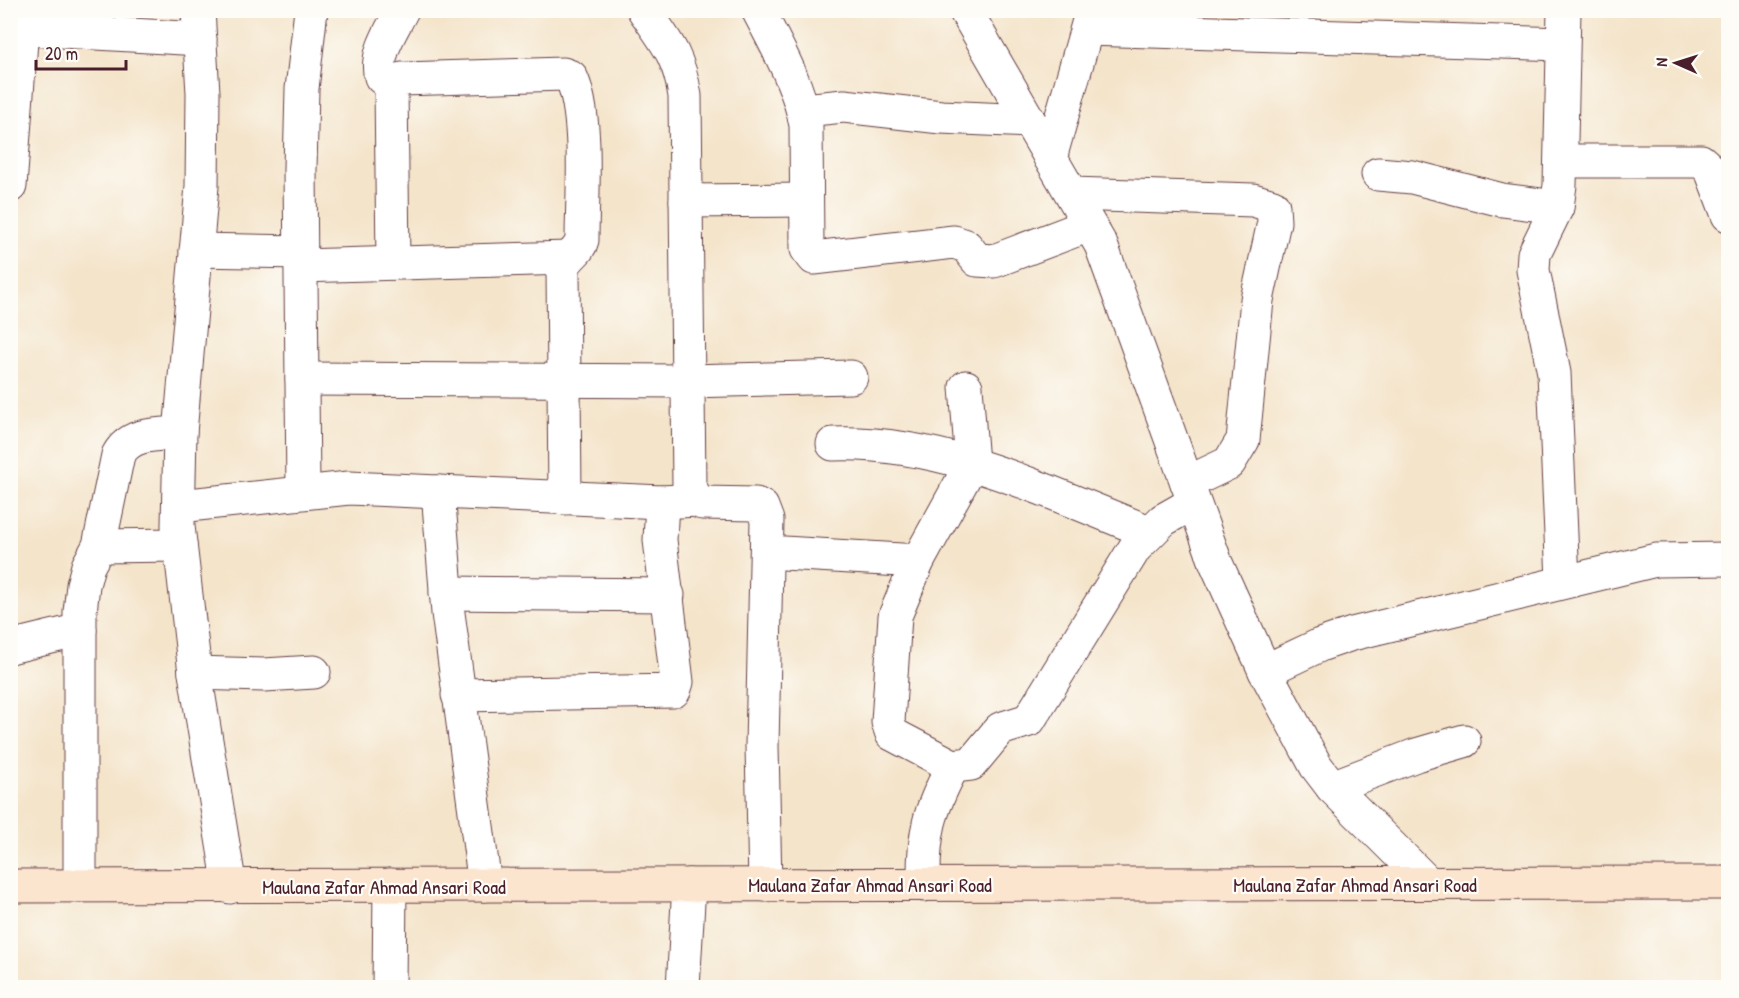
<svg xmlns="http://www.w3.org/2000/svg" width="1739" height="998" font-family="'Patrick Hand',sans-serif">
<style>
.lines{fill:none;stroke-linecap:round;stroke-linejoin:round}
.street-casing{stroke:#643d43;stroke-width:35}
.secondary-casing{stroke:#643d43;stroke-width:35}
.street{stroke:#fff;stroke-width:33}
.secondary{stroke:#fce5cf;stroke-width:33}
.labels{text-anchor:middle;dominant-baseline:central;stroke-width:4.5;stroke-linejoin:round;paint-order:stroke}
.street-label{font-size:20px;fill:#4a1f2b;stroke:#fdfcf7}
</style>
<rect width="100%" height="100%" fill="#fdfcf7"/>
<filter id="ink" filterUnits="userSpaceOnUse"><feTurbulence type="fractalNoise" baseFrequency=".0167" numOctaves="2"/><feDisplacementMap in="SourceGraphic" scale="12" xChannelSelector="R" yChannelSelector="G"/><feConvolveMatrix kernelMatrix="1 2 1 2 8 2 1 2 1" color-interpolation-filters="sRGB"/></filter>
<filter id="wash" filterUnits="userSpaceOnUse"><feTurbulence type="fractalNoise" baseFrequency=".008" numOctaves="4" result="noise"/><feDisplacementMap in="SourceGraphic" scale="24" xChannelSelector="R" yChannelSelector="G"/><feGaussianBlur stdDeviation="1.35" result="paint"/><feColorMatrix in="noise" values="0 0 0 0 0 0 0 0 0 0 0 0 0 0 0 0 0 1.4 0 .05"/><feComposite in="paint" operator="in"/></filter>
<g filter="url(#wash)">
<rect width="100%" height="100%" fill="#f4e4ca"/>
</g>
<g filter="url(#ink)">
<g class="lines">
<defs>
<g id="street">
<polyline points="198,10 203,93 202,186 180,433 178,526 195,673 230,887"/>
<path d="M644 10C667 43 679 56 685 96L689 486 697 500 702 503 756 504 762 507 767 520 762 746 765 885"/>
<path d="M758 10C777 47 798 83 806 125L807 249 814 258 954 242 966 246 977 260 994 261 1089 225"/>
<polyline points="965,10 1101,245 1216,563 1265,671 1316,766 1332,787 1428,883"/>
<polyline points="10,28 200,39"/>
<polyline points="1087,29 1562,44"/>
<path d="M391 85 381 77C374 55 392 30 402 10"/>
<polyline points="803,110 844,106 941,117 1029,121"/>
<polyline points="1050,158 1092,10"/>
<polyline points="1561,161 1701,161 1711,170 1728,215"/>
<polyline points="1378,174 1412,177 1502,200 1557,207"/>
<polyline points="10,186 22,28"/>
<polyline points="1072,194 1253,200 1273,206 1274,222 1257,300 1243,440 1229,463 1187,483"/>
<polyline points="686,201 806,200"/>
<polyline points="196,250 301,252"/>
<path d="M393 263 391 85 402 79 563 74 571 77C589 115 582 196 582 240 579 253 566 256 563 269L565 498"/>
<polyline points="301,266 568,258"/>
<polyline points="302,379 687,381 851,377"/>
<polyline points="966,387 972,463 918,561 895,616 888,722 892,734 953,766 971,764 1000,729 1029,720 1135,548 1163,520 1193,503"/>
<path d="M833 444C944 440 1047 492 1149 532"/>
<polyline points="303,491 300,169 302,89 311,10"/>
<polyline points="438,492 448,613 485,885"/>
<polyline points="179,506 349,488 662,502 697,500"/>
<polyline points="99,546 180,545"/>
<polyline points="767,552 918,561"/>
<polyline points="1563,581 1554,373 1533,270 1534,254 1557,207 1560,185 1564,10"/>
<polyline points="446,593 668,595"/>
<polyline points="10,647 80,630"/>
<polyline points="1265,671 1320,645 1352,634 1656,560 1728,559"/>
<polyline points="195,673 264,675 314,672"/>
<polyline points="458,695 674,691 677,682 660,540 662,502"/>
<polyline points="1332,787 1416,755 1464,741"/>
<path d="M924 885C923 833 929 811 953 766"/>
<path d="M80 886V612L83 585 88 566 99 546 118 455C131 432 156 435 180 433"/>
<polyline points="389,988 390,885"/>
<polyline points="683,988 689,885"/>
</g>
<polyline id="secondary" points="10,886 1728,883"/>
</defs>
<!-- street casing -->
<use href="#street" class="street-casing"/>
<!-- secondary casing -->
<use href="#secondary" class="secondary-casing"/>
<!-- street -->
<use href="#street" class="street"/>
<!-- secondary -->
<use href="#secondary" class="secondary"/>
</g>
</g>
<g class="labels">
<!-- street labels -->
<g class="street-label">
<text x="870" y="884">Maulana Zafar Ahmad Ansari Road</text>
<text x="1355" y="884">Maulana Zafar Ahmad Ansari Road</text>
<text x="384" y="886">Maulana Zafar Ahmad Ansari Road</text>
</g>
</g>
<!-- margin -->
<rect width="1739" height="998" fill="none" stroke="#fdfcf7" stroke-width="36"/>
<!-- north arrow -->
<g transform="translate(1676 63) rotate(273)" stroke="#fdfcf7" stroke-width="4.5" paint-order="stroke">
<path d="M0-4.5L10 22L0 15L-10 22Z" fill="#4a1f2b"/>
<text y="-9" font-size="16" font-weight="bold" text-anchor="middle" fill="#4a1f2b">N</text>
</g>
<!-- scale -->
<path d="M36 60v9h90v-9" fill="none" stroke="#4a1f2b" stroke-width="3"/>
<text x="45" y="60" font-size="18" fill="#4a1f2b" stroke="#fdfcf7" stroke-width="4.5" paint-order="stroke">20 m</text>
</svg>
